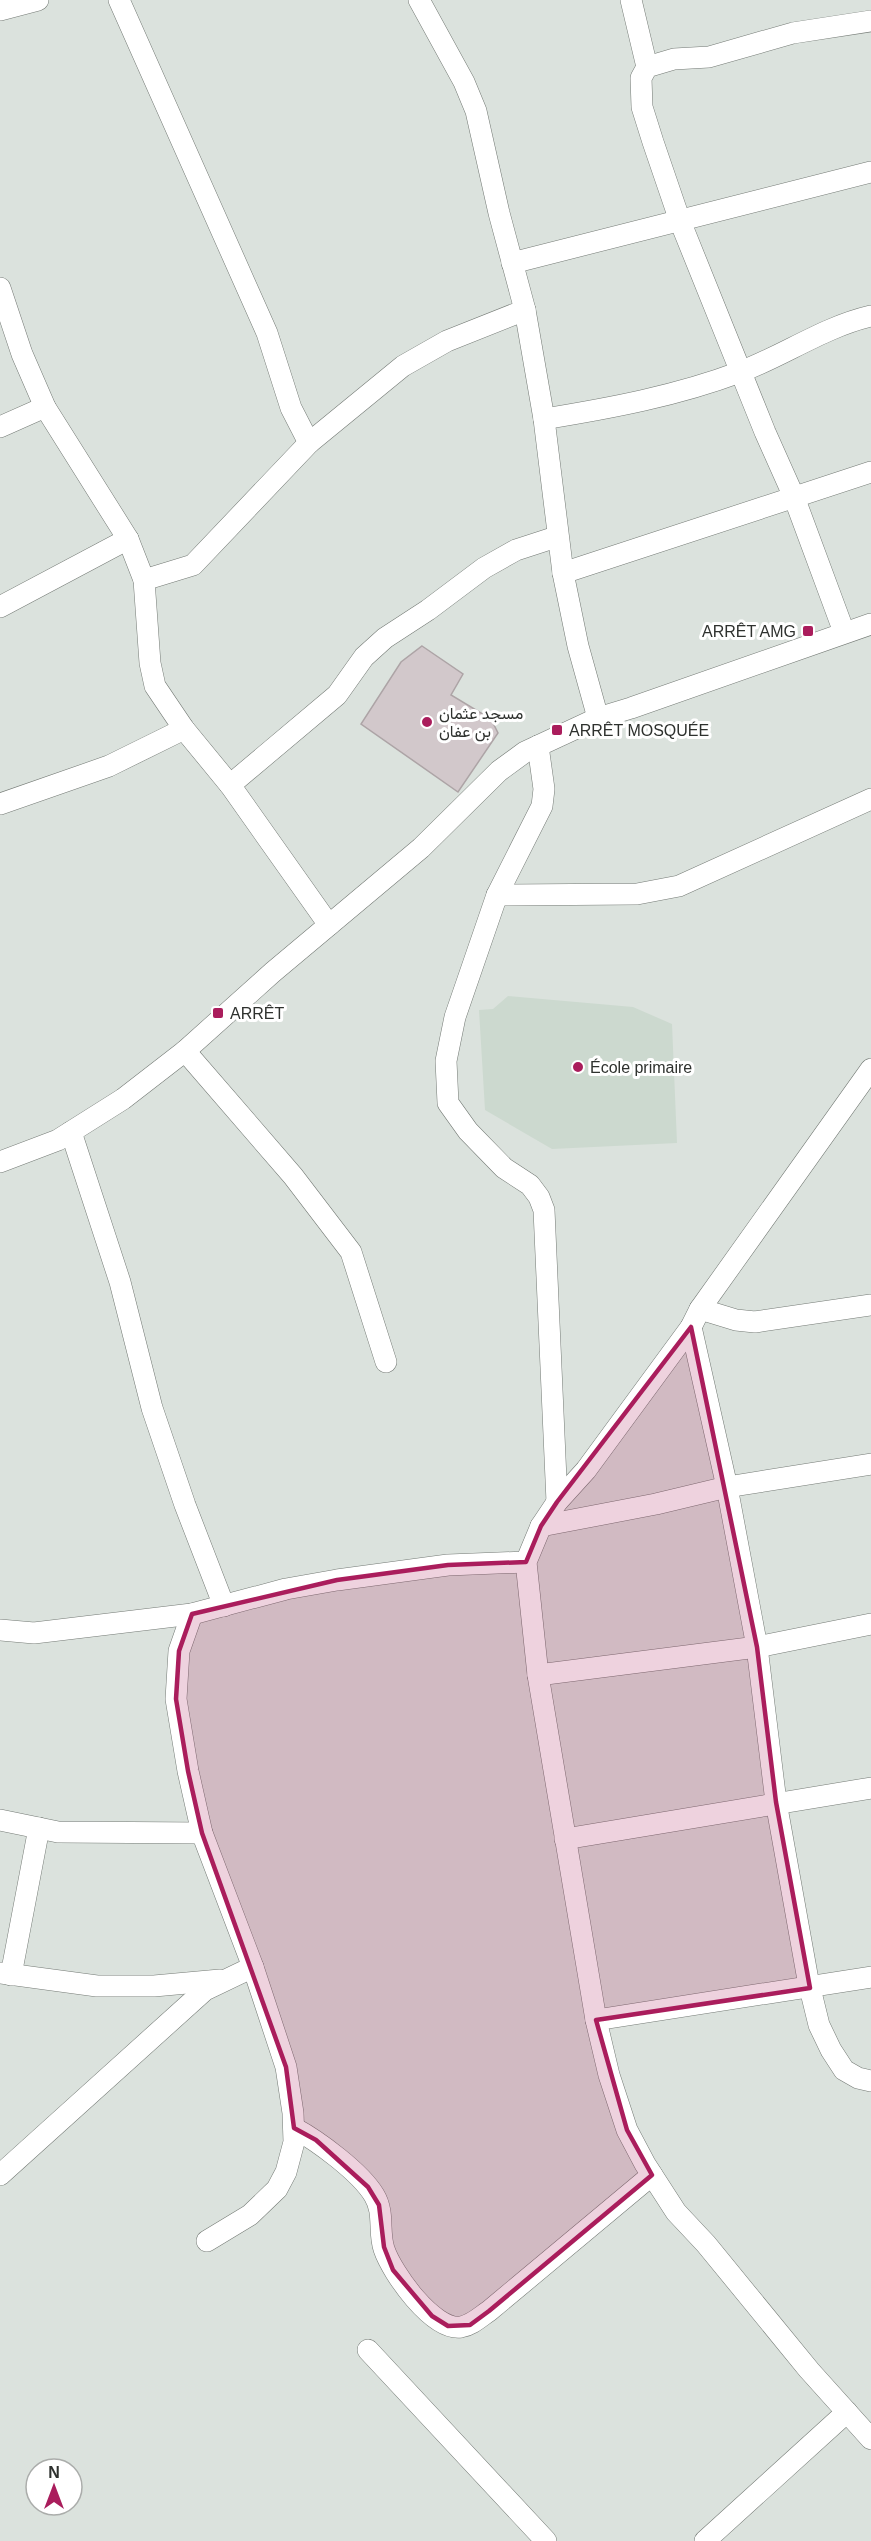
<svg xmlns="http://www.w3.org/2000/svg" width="871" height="2541" font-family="Helvetica,Vazirmatn,sans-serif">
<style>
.built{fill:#ccd9cf}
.building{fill:#d2c8cb;stroke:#ada4a6;stroke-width:1.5}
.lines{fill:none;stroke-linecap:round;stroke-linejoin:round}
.minor-casing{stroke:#747a75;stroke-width:22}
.minor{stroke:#fff;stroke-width:21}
.marked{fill:#aa1d5c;fill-opacity:0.2;stroke:#aa1d5c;stroke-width:4.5;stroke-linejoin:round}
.poi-dot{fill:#aa1d5c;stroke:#fff;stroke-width:2}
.labels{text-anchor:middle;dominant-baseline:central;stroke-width:6;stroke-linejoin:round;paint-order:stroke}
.poi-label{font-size:16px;fill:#2e312e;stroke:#fff;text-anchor:start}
</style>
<rect width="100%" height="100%" fill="#dbe2dd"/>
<!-- built -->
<polygon class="built" points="508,996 633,1007 672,1024 677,1143 552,1149 485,1110 479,1010 493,1009"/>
<!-- building -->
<polygon class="building" points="422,646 463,674 451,695 491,719 498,733 458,792 361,724 401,662"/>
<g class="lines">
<defs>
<g id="minor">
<polyline points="119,0 267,333 291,408 309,443"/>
<polyline points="419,0 464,82 476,111 499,213 525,310 544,419 563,573 578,646 598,718"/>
<polyline points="631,0 647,67"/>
<polyline points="0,10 38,0"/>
<polyline points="512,263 871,172"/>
<polyline points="0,288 22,354 45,407 128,539 144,580 150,663 155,686 184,729 230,785 329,925"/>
<path d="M544 419C611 408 676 396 740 372 785 355 824 327 871 316"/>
<polyline points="0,427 45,407"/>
<polyline points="563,573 871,472"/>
<polyline points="144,580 193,565 309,443 403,366 447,341 525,310"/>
<polyline points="0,607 128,539"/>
<polyline points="844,632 794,497 765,432 680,221 653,142 642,107 641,78 647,67 674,59 709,57 793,33 871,21"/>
<polyline points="538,746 544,789 542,806 497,895 455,1017 446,1061 448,1103 468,1131 504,1168 530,1185 539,1197 544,1210 557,1502"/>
<polyline points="230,785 337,695 364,657 385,638 428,610 484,568 516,550 556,537"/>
<polyline points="0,804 109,766 184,729"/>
<polyline points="497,895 637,894 679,886 871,799"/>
<polyline points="185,1051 293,1176 351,1252 386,1362"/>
<polyline points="871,1069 700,1309 691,1327 586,1470 557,1502 541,1526 526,1562 538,1675 596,2020 609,2075 627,2130 645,2164 676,2212 706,2244 809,2370 871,2439"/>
<polyline points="71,1132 120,1282 152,1408 185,1505 224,1606"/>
<polyline points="0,1162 58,1140 123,1099 185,1051 273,972 421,848 499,771 525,752 598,718 631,708 871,624"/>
<polyline points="700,1309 736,1320 755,1322 871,1305"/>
<polyline points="691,1327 727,1487 757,1647 776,1802 808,1980 819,2025 831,2050 844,2070 858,2078 871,2081"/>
<polyline points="541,1526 656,1504 727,1487 871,1464"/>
<polyline points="192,1614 179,1651 176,1699 188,1771 202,1833 253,1967 286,2067 293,2113 294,2142 286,2172 277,2189 250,2215 207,2241"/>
<polyline points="0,1630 34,1633 192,1614 286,1589 337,1580 448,1565 526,1562"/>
<polyline points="538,1675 757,1647 871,1624"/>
<polyline points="0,1820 58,1832 202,1833"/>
<polyline points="565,1839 871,1788"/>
<polyline points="0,1973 97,1986 154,1986 220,1980"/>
<polyline points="11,1975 39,1828"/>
<polyline points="596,2020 871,1977"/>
<path d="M294 2128C318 2141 360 2172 374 2195 385 2213 378 2231 384 2249 392 2273 433 2331 461 2327 472 2325 480 2317 489 2311L652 2175"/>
<polyline points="0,2175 205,1990 253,1967"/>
<polyline points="368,2350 546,2541"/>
<polyline points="705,2541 847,2412"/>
</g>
</defs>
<!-- minor casing -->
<use href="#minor" class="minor-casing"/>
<!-- minor -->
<use href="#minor" class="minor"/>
</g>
<!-- marked area -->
<path class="marked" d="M691 1327 757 1647 776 1802 810 1988 596 2020 627 2130 652 2175 489 2311 470 2325 448 2326 432 2316 393 2270 384 2247 379 2205 368 2187 316 2140 294 2128 286 2067 202 1833 188 1771 176 1699 179 1651 192 1614 337 1580 448 1565 526 1562 541 1526 557 1502Z"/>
<!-- markers -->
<g class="poi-dot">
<rect x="802" y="625" width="12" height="12" rx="3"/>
<circle cx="427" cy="722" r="6"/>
<rect x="551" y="724" width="12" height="12" rx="3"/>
<rect x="212" y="1007" width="12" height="12" rx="3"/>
<circle cx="578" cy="1067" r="6"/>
</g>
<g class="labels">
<!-- poi labels -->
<g class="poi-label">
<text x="796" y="631" text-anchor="end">ARRÊT AMG</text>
<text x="439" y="713">مسجد عثمان<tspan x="439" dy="18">بن عفان</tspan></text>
<text x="569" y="730">ARRÊT MOSQUÉE</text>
<text x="230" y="1013">ARRÊT</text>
<text x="590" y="1067">École primaire</text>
</g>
</g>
<!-- north arrow -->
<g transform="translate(54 2487)"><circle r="28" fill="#ffffff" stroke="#abadab" stroke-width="1.5"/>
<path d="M0-4.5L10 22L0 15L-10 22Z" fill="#aa1d5c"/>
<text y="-9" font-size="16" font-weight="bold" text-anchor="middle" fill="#2e312e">N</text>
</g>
</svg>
